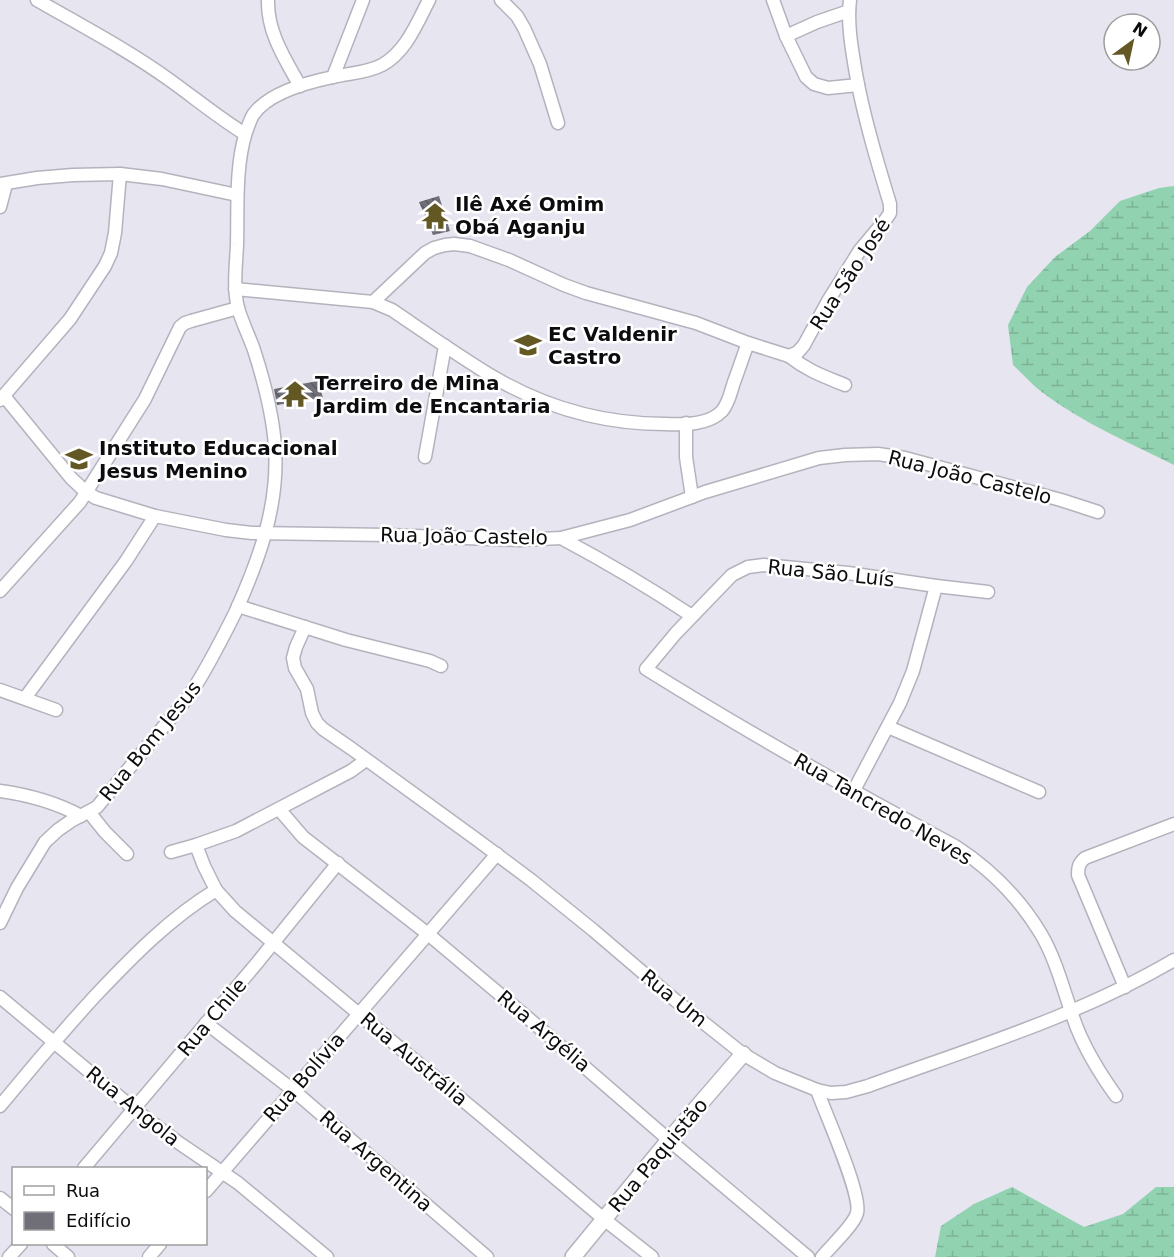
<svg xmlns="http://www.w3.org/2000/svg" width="1174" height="1257" font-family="'DejaVu Sans',sans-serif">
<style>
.wetland{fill:url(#wetland-marsh)}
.building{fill:url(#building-back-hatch)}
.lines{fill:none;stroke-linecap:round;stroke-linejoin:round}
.minor-casing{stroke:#b3b3bd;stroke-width:15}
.tertiary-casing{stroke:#b3b3bd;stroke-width:18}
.minor{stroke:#fff;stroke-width:12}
.tertiary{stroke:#fff;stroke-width:15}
.labels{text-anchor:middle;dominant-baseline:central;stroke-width:5;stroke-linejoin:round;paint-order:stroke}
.poi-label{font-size:20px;font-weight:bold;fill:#0c0c0f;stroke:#fff;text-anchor:start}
.street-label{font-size:20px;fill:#0c0c0f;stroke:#fff}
</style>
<defs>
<pattern id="wetland-marsh" width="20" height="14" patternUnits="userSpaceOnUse" patternTransform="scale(1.5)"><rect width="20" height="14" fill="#91d2b0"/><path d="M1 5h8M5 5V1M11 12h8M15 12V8" fill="none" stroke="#7cb396"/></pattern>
<pattern id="building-back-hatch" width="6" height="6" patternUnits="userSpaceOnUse" patternTransform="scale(1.5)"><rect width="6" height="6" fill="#706f78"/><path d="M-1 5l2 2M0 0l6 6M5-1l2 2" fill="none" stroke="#5a5a61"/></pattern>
</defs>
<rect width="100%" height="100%" fill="#e6e5f0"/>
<!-- wetland -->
<g class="wetland">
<path d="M1174 186V465C1130 443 1083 423 1043 393 1032 385 1023 374 1013 365L1008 325 1027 287 1055 257 1090 231 1120 201 1159 188Z"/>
<polygon points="1012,1187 1084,1227 1123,1214 1156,1187 1174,1187 1174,1257 935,1257 941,1226 974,1204"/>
</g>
<!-- building -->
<g class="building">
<polygon points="439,196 450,231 433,235 419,202"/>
<polygon points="318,381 323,398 277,405 274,389"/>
</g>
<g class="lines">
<defs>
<g id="minor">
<path d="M37 0C82 26 128 50 171 81 196 99 219 118 245 134"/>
<path d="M268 0C267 32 285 59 300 86"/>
<polyline points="501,0 517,16 524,28 540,64 558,123"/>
<polyline points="773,0 786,36 806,77 814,84 828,88 858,85"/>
<polyline points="786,36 817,22 849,11"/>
<polyline points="333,77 363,0"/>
<polyline points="0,184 37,178 73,175 120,174 162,179 237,195"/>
<polyline points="0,207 6,184"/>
<path d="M235 289 373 302 392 310C426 333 460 357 495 378 547 408 606 424 665 424 683 425 709 425 722 411 729 403 731 391 734 382 739 369 743 356 748 343"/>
<path d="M373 302 425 253 434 248 445 245 454 244 470 246 509 260 564 285 586 293 696 323 748 343 789 356 798 352 804 345 828 301 860 250 886 219 890 213V204C877 161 864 118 856 74 852 50 847 24 850 0"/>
<path d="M789 356C808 371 823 376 845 385"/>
<polyline points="4,396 71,478 86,492 96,498 155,516 226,530 252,533 388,535 520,540 561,538 630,520 705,492 819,458 845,455 878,454 905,458 1061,500 1098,512"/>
<polyline points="0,400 70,319 105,266 111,253 115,233 120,174"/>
<polyline points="686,423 686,457 692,497"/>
<polyline points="425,457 445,346"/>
<path d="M561 538C606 562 650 588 692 616"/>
<polyline points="0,591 80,502 145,399 180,327 185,323 191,321 238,308"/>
<path d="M988 592 936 586 848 573 764 565 748 567 732 575 676 633 646 669C747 732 850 790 955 846 989 868 1020 899 1041 934 1058 963 1065 997 1077 1028 1087 1053 1101 1075 1116 1096"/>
<polyline points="238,606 346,640 430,661 441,666"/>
<path d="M305 627 296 647 293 658 295 668 307 689 312 713 317 723 323 729 352 749 476 839 531 880 593 930 675 1000 743 1054 775 1073 817 1090 831 1093 846 1092 868 1086C972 1048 1079 1016 1174 960"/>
<polyline points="0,690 56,710"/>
<polyline points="25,698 126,561 155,516"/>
<polyline points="888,727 1039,792"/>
<path d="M0 791C29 795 55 802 81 816"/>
<polyline points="853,792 900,703 913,671 936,586"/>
<polyline points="279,809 303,837 428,934 528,1018 669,1140 808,1257"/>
<polyline points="89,812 105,832 127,854"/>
<polyline points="196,845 204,866 216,890 235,911 483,1117 605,1220 652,1257"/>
<polyline points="171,852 196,845 236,831 351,771 366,760"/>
<path d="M0 923 17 888 45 842 58 830 71 821 97 807 189 696C207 669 221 641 235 613 259 560 279 506 275 447 273 415 264 381 254 350 249 336 242 322 238 308 233 288 236 265 237 245 238 208 235 167 246 132 248 127 250 120 253 115 268 93 309 82 333 77 349 73 367 73 382 65 406 52 417 23 429 0"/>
<path d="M1125 987 1078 875C1078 867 1079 863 1085 858L1174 824"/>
<polyline points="0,997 134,1109 179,1143 238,1183 327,1257"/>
<polyline points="206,1023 293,1090 487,1257"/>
<path d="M817 1090C825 1113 862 1194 857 1213 854 1225 830 1247 822 1257"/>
<path d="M0 1106C31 1068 63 1031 96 995 133 956 170 918 216 890"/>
<polyline points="84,1168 257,963 338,863"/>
<polyline points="206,1191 497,854"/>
<polyline points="0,1198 14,1209"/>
<polyline points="53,1244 68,1257"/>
<polyline points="9,1257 21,1244"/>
<polyline points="149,1257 160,1244"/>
</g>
<polyline id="tertiary" points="573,1257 669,1140 743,1054"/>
</defs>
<!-- minor casing -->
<use href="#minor" class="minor-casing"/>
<!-- tertiary casing -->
<use href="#tertiary" class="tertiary-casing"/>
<!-- minor -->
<use href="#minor" class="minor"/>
<!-- tertiary -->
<use href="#tertiary" class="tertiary"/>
</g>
<!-- icons -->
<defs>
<symbol id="temple-bare" viewBox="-9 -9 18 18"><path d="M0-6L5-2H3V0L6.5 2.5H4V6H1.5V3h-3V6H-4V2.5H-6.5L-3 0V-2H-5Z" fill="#635723" stroke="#fff" stroke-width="2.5" paint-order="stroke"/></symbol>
<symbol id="school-bare" viewBox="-9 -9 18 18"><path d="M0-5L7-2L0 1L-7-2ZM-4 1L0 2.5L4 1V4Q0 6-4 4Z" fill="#635723" stroke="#fff" stroke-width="2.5" paint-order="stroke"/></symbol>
</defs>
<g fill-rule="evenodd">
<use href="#temple-bare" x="416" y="197" width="38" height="38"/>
<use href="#school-bare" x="509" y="326" width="38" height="38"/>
<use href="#temple-bare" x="276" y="375" width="38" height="38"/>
<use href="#school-bare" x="60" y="440" width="38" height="38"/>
</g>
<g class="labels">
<!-- poi labels -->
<g class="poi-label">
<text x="455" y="204">Ilê Axé Omim<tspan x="455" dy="23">Obá Aganju</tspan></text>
<text x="548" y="334">EC Valdenir<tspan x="548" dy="23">Castro</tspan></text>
<text x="315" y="383">Terreiro de Mina<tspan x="315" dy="23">Jardim de Encantaria</tspan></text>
<text x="99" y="448">Instituto Educacional<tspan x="99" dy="23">Jesus Menino</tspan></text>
</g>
<!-- street labels -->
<g class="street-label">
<text transform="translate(850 274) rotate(-57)">Rua São José</text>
<text transform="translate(970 477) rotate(14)">Rua João Castelo</text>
<text transform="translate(464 536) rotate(1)">Rua João Castelo</text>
<text transform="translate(831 573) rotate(6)">Rua São Luís</text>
<text transform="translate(150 741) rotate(-51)">Rua Bom Jesus</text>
<text transform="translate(883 809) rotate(30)">Rua Tancredo Neves</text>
<text transform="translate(674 998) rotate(39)">Rua Um</text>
<text transform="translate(212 1017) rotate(-50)">Rua Chile</text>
<text transform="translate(544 1031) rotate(40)">Rua Argélia</text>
<text transform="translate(414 1059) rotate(40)">Rua Austrália</text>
<text transform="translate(304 1077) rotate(-49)">Rua Bolívia</text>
<text transform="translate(133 1106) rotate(39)">Rua Angola</text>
<text transform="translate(658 1155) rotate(-50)">Rua Paquistão</text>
<text transform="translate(376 1161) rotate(41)">Rua Argentina</text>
</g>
</g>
<!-- legend -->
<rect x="12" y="1167" width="195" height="78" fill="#ffffff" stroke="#9e9e9f" stroke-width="1.5"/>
<rect x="24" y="1186" width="30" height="9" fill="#ffffff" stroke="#9e9e9f" stroke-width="1.5"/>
<text x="66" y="1197" font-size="18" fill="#0c0c0f">Rua</text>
<rect x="24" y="1212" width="30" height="18" fill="#706f78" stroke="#9e9e9f" stroke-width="1.5"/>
<text x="66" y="1227" font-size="18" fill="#0c0c0f">Edifício</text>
<!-- north arrow -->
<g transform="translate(1132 42) rotate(33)"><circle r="28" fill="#ffffff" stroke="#9e9e9f" stroke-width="1.5"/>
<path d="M0-4.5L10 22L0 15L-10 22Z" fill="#635723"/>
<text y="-9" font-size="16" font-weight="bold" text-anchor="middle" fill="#0c0c0f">N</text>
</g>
</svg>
